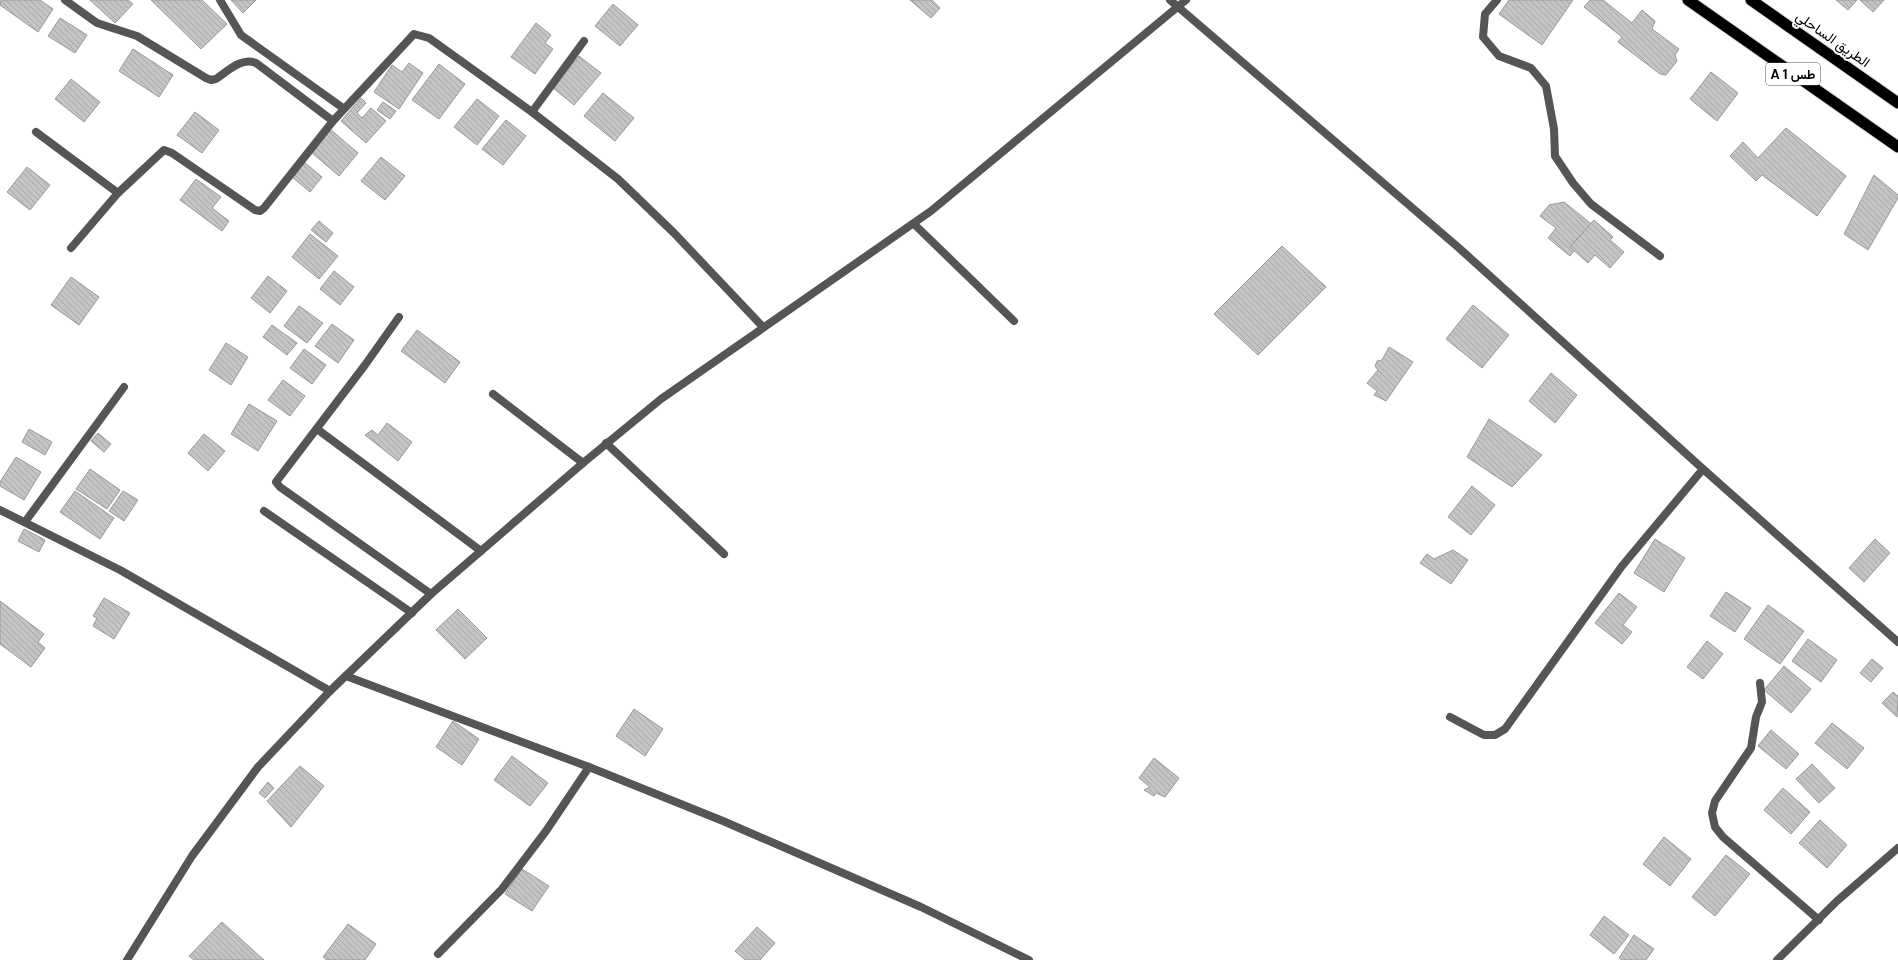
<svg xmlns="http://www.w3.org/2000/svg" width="1898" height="960" font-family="'DM Sans',Vazirmatn,sans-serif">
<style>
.building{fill:url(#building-back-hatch);stroke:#999}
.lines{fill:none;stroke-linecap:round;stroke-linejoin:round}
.trunk-casing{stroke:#dbdbdb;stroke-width:13}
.minor{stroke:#555;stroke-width:8}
.trunk{stroke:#000;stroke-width:11}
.labels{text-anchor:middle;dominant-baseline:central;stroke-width:4;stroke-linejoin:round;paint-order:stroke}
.shield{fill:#fff;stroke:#4c4c4c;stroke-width:1}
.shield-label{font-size:13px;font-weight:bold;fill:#000}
.street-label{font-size:14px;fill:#000;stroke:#fff}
</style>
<defs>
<pattern id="building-back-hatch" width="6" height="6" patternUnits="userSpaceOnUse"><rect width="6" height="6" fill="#c4c4c4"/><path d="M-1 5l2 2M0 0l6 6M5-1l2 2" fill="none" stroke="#a7a7a7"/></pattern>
</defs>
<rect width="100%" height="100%" fill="#fff"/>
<!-- building -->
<g class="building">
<polygon points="1,0 40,0 53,9 38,32 0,5"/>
<polygon points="90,0 128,0 133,4 115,23"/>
<polygon points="151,0 202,0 227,24 201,49"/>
<polygon points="231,0 256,0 243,13"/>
<polygon points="910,0 932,0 940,8 931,18"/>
<polygon points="1509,0 1573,0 1542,45 1499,14"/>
<polygon points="1590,0 1603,0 1632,23 1642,10 1655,21 1652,29 1679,49 1675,55 1677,61 1666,75 1660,74 1618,42 1622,37 1584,7"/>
<polygon points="1836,0 1857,0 1848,10"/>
<polygon points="1860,0 1884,0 1873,12"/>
<polygon points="613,4 638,25 620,46 595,26"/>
<polygon points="60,18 87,35 75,53 48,36"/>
<polygon points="536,23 551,35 545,43 553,49 535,74 511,57"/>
<polygon points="133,49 173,75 159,97 119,71"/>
<polygon points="579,56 601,73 574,105 553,88"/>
<polygon points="409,63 423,73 399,109 374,92 392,65 402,72"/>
<polygon points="439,64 465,84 439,119 412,100"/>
<polygon points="1711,72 1738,93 1717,121 1690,99"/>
<polygon points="71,79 100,102 84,122 55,99"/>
<polygon points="603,93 634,118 615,141 584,116"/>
<polygon points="361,98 366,103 357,113 362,118 371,108 386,121 366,143 341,121"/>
<polygon points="477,99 499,116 477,145 454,127"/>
<polygon points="383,102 396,111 390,119 377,110"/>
<polygon points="195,112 219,130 202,153 177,135"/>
<polygon points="506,120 526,136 503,165 482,149"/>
<polygon points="1786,128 1846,176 1817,216 1762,175 1756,181 1730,156 1743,142 1758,158"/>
<polygon points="330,129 358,153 339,176 311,152"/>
<polygon points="381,157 405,176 385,200 361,181"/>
<polygon points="304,162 322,177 310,192 292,177"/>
<polygon points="27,167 50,185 30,210 7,192"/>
<polygon points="1874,175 1898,195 1898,198 1868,250 1844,234"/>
<polygon points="196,179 221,197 212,208 229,221 222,231 180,200"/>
<polygon points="1564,202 1594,226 1570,256 1548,238 1556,228 1540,216 1549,205"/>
<polygon points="1594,220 1613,237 1610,240 1624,252 1610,268 1595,255 1588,263 1570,247"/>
<polygon points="319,221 333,233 326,242 311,230"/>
<polygon points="310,234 338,256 319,279 292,257"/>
<polygon points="1282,246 1326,287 1258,355 1214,314"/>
<polygon points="334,271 354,287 340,305 320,289"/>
<polygon points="268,276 287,291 270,313 251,298"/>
<polygon points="71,277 99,297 79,325 51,305"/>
<polygon points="1473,305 1509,335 1482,368 1446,339"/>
<polygon points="299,306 323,323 307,343 284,326"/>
<polygon points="332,324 354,340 338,363 315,346"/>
<polygon points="272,325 297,343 287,355 263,337"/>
<polygon points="417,330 460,362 445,383 401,351"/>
<polygon points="226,343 248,357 231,385 209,370"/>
<polygon points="1389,347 1413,362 1386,401 1374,395 1377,391 1367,383 1378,370 1375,366 1377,361 1382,360"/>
<polygon points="304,349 326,365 312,384 290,368"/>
<polygon points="1551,373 1577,395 1555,423 1529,401"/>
<polygon points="283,380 305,396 290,416 268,400"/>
<polygon points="249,404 277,421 258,451 231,434"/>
<polygon points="1489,419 1542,455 1512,487 1467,457"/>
<polygon points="387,423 412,442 398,461 365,435 372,430 378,435"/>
<polygon points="29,429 52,442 45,455 22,442"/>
<polygon points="98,433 111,444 104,452 91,441"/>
<polygon points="204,434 225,451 208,471 188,453"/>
<polygon points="16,457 41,472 24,500 0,486 0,482"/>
<polygon points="90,469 120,490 107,509 76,489"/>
<polygon points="1472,486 1495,505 1471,535 1448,517"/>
<polygon points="75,491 114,518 100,539 60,512"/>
<polygon points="123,491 138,500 124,521 109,511"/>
<polygon points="24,529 45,540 39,552 18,541"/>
<polygon points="1655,539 1685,558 1664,592 1634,573"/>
<polygon points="1875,539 1890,553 1864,582 1849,568"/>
<polygon points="1453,550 1468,560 1451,584 1420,563 1427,554 1434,559"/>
<polygon points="1726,592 1751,608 1735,632 1710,616"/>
<polygon points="1619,593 1637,607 1623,625 1632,632 1622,644 1595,623"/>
<polygon points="104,598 130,613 114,639 93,626 97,618 93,616"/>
<polygon points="0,601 44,634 38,642 45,648 31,667 0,644"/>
<polygon points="1768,605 1804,631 1780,664 1744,639"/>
<polygon points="458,609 487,638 465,659 436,630"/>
<polygon points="1808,639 1837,660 1821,682 1792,661"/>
<polygon points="1707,641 1723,654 1703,679 1687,667"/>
<polygon points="1872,659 1883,668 1871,682 1860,673"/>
<polygon points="1784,666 1811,689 1791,713 1764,690"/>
<polygon points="1893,692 1898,696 1897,717 1882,703"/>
<polygon points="634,709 663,729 645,756 616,736"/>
<polygon points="453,721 479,739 462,765 436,747"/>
<polygon points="1832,723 1864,748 1847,769 1815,743"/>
<polygon points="1771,730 1799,754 1786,769 1758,746"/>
<polygon points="512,756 548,783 530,806 494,780"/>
<polygon points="1154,758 1179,778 1165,797 1156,793 1154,796 1144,790 1150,787 1139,778"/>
<polygon points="1812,764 1835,788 1819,803 1796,779"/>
<polygon points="300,766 324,786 291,827 267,801"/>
<polygon points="268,782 274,788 265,798 259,793"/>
<polygon points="1783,788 1810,812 1791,834 1764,810"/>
<polygon points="1820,820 1847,845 1827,868 1799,843"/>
<polygon points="1664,837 1691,859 1670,886 1643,864"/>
<polygon points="1726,855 1750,874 1715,916 1692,897"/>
<polygon points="522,869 549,886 532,911 505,894"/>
<polygon points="1604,916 1629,935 1614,954 1590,935"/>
<polygon points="222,922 264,960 194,960 189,956"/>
<polygon points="348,924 376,944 365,960 327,960 323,957"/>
<polygon points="757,927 775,943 760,960 745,960 735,951"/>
<polygon points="1634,935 1654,949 1646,960 1622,960 1619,958"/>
</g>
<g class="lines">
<defs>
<g id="trunk">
<polyline points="1688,0 1898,147"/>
<polyline points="1751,0 1898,103"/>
</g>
</defs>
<!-- trunk casing -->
<use href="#trunk" class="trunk-casing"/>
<!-- minor -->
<g class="minor">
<path d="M65 0 97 23 137 36 206 78 211 80 216 79C228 71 241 57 256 63L333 121 414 34 429 38 532 112 618 179 674 233 763 327"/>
<polyline points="220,0 241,35 343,108"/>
<polyline points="1170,0 1459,248 1703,469 1898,642"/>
<polyline points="1497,0 1485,14 1483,37 1499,56 1531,68 1546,86 1554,129 1555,156 1573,183 1591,204 1660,256"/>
<polyline points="532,112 584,41"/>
<polyline points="36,132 118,193"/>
<polyline points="914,224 1014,321"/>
<polyline points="71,248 118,193 164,150 172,153 255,210 260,211 264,208 333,121"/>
<polyline points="399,317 365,365 276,482 280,487 431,594"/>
<polyline points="493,394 583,463"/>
<polyline points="317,429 481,551"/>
<polyline points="606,443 724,554"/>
<polyline points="0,510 120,570 330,691"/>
<polyline points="264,511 412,613"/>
<polyline points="25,522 124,387"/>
<polyline points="346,676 589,767 723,821 921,907 1029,960"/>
<polyline points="1760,683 1762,702 1756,717 1751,748 1715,801 1712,813 1715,827 1723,837 1819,920"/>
<polyline points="1450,717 1484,735 1495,735 1505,729 1622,566 1703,469"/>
<polyline points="438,954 502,889 546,831 589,767"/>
<polyline points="127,960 192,856 258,767 330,691 431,594 583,463 661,399 931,211 1186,0"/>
<polyline points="1777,960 1837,901 1898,848"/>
</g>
<!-- trunk -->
<use href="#trunk" class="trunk"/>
</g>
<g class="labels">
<!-- shield labels -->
<rect class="shield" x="1766" y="63" width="54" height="22" rx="3"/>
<g class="shield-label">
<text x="1793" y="74">A 1 طس</text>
</g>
<!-- street labels -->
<g class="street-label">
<text transform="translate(1833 39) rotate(35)">الطريق الساحلي</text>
</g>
</g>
</svg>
